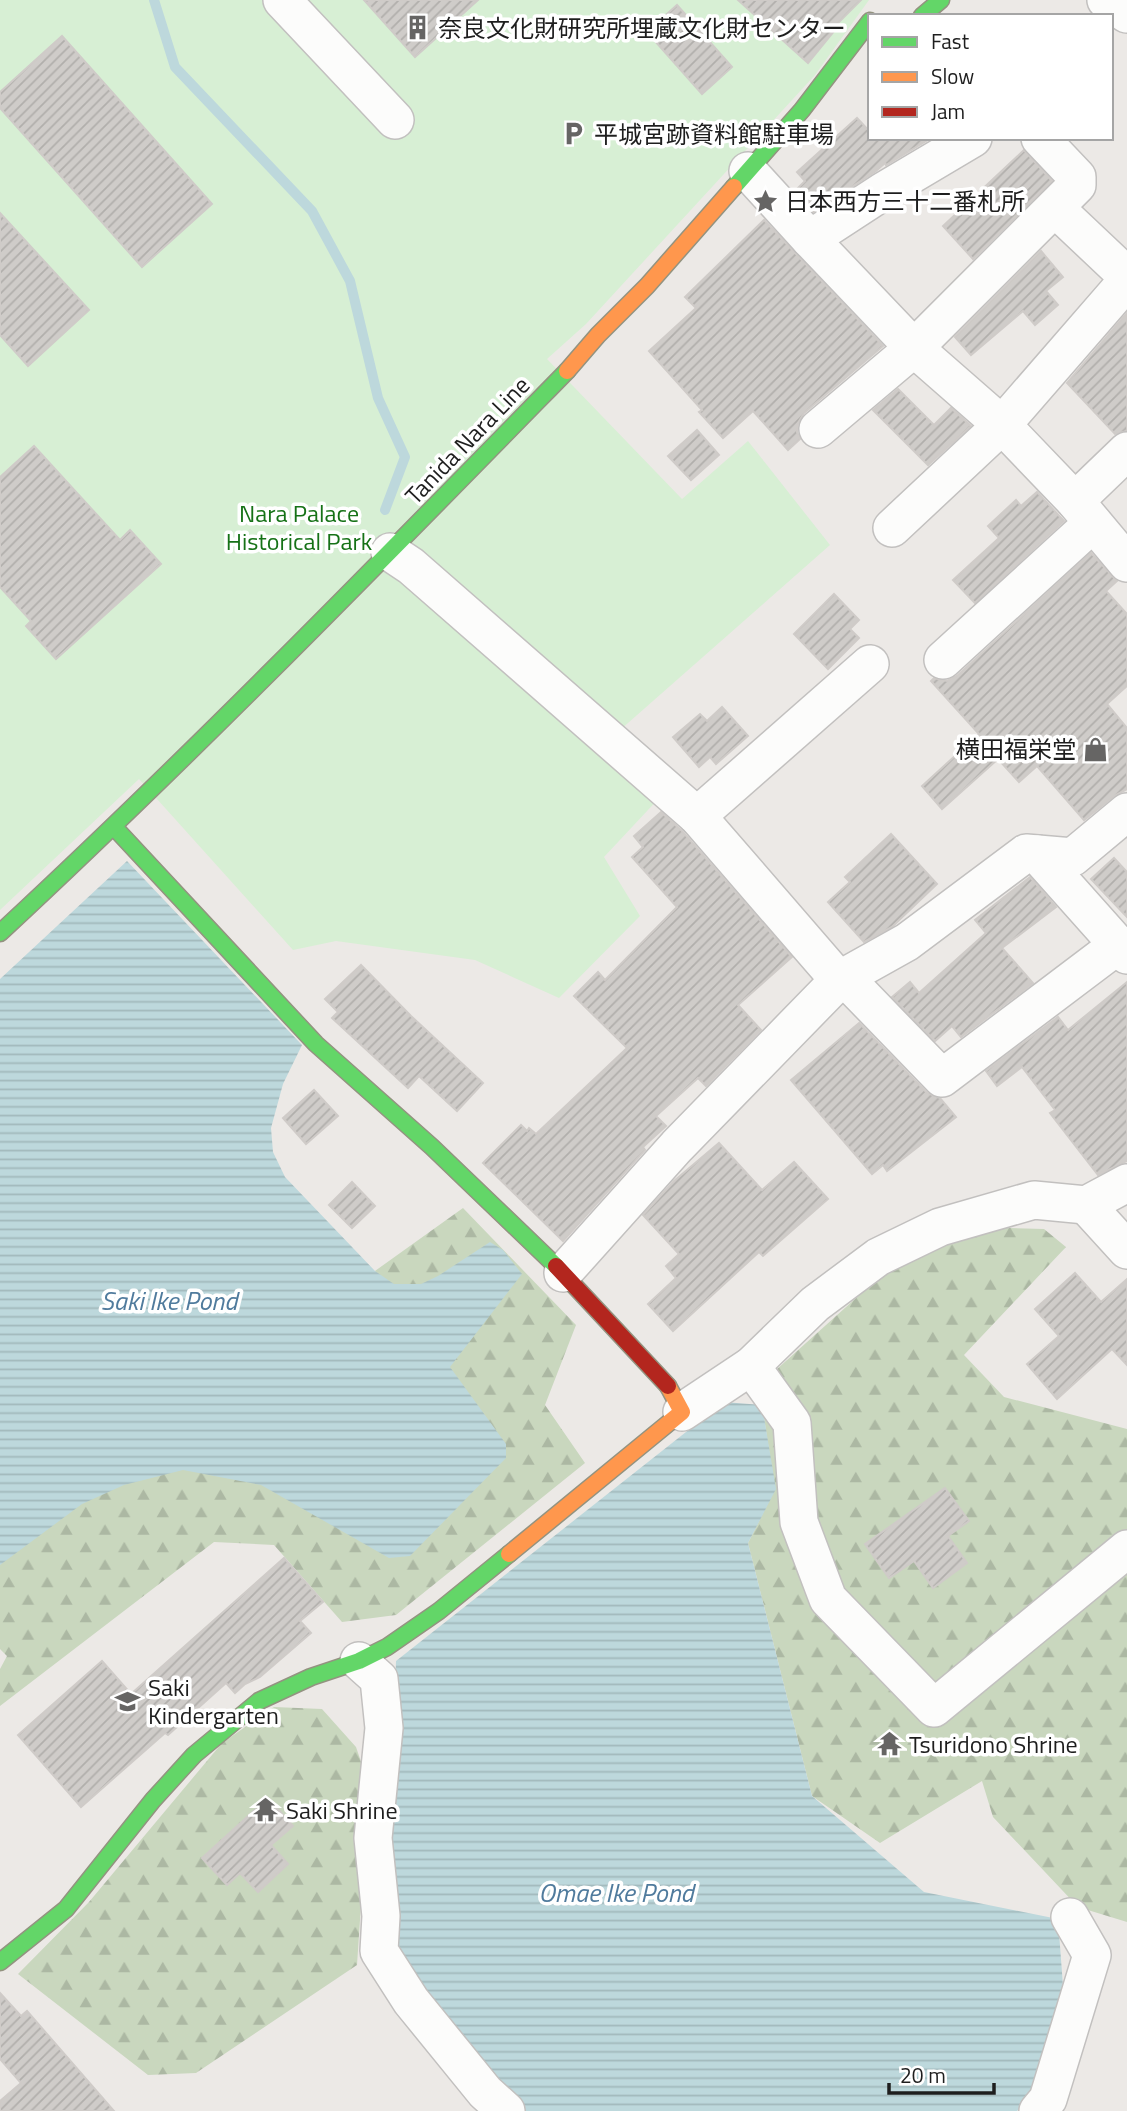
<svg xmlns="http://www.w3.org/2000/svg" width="1127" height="2111" font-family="'Titillium Web','Noto Sans JP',sans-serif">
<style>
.forest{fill:url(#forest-firs)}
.park{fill:#d7efd4}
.water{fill:url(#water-rules)}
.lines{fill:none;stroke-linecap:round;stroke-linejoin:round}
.stream{stroke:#bdd8dc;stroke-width:10}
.building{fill:url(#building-hatch);stroke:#cfcbc8;stroke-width:2}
.street-casing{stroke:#c2c0bf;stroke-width:40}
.fast-casing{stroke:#939380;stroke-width:19}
.slow-casing{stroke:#939380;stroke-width:19}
.jam-casing{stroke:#939380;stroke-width:19}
.street{stroke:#fcfcfb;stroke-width:37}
.fast{stroke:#63d668;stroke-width:16}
.slow{stroke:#ff974d;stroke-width:16}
.jam{stroke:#b3261e;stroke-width:16}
.labels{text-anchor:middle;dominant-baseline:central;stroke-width:7;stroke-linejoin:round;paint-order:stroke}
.poi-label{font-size:24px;fill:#1e1e1e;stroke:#fff;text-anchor:start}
.street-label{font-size:24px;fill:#1e1e1e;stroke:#fff}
.park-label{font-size:24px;fill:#167217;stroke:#fff}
.water-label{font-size:26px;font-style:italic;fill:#507b9d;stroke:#fff}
</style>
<defs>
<pattern id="forest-firs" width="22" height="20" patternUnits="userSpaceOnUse" patternTransform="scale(1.75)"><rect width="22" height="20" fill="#c9d7be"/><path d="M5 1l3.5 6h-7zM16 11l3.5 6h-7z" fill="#acb8a3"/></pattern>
<pattern id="water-rules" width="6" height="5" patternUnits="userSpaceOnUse" patternTransform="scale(1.75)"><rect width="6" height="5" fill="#bdd8dc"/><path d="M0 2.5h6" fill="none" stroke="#a2b9bc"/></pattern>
<pattern id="building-hatch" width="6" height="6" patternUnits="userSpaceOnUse" patternTransform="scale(1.75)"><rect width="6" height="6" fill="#cfccc9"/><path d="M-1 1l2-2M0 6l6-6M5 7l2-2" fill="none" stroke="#b1afac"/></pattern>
</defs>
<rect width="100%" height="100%" fill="#ece9e6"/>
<!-- forest -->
<g class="forest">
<polygon points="463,1208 576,1325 545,1405 585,1463 396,1615 342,1622 274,1545 214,1542 0,1706 0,1669 7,1656 0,1649 0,1531 347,1291"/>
<polygon points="975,1227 1044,1229 1066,1247 964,1355 1004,1397 1127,1429 1127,1922 1078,1907 993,1817 982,1781 880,1843 812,1796 748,1543 775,1489 762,1405 777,1369 875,1281"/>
<polygon points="274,1707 322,1709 356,1747 369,1785 357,1965 196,2073 148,2075 18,1974 89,1902 222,1743"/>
</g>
<!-- park -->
<polygon class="park" points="0,0 869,0 815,75 586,324 547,359 682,499 748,441 830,545 603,745 662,795 604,857 640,916 559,998 475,960 336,941 293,950 139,779 0,910"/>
<!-- water -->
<g class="water">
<polygon points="127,861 302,1045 283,1084 271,1128 273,1152 285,1177 375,1271 394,1284 421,1284 438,1276 490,1242 503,1250 522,1274 450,1367 506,1444 506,1458 410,1556 389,1558 261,1485 183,1470 124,1485 82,1504 0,1565 0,979"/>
<polygon points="724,1402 762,1405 776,1489 748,1543 812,1796 924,1892 1058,1919 1063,1986 1031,2096 1017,2111 524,2111 504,2098 397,1952 391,1822 396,1661"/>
</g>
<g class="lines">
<!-- stream -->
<polyline class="stream" points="154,0 175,67 312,211 350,281 378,398 405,457 385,510"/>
</g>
<!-- building -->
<g class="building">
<polygon points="364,0 478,0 415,57"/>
<polygon points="738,0 861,0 837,24 839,25 808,63"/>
<polygon points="677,5 732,67 702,94 647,32"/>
<polygon points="62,36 212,204 142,267 0,108 0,92"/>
<polygon points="857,118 870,132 870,138 931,138 886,165 885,163 876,171 813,212 795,191 805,181 797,172"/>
<polygon points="1024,150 1052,181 973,259 943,226"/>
<polygon points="0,213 89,310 28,366 0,335"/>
<polygon points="764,220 883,346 804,413 798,423 797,432 800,439 788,450 753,411 723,438 699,412 702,410 649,351 696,308 685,297"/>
<polygon points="1041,251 1063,277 1046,291 1058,305 1035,325 1023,311 971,355 955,337"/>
<polygon points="1127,313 1127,431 1115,434 1067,383"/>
<polygon points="898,389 934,425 951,408 971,426 928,465 873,410"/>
<polygon points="697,430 719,455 691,480 668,456"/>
<polygon points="34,446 120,540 130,530 161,564 56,659 26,626 31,621 0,587 0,477"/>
<polygon points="1037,492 1064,521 975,603 953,580 999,538 988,526 1016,500 1021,506"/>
<polygon points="1091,553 1117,581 1106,591 1127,614 1127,686 1107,704 1127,728 1127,789 1114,796 1084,820 1037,766 1019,782 998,759 942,809 922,786 979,734 931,681 934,678 947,681 957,676"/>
<polygon points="834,594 859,620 850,629 859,638 828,669 794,634"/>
<polygon points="722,707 748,736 716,764 710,757 699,767 673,737 700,714 707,721"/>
<polygon points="661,812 682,831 792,957 738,1005 761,1030 706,1086 698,1078 656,1116 666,1126 643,1147 645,1150 563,1241 483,1163 521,1125 527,1131 529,1128 536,1134 627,1048 574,996 598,972 605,980 677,907 632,857 643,847 634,836"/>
<polygon points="891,834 937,884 892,927 864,942 828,902 850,882 845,877"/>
<polygon points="1114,858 1127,872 1127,917 1091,879"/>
<polygon points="1030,877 1056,907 1002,948 1033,983 961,1037 952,1026 935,1041 892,997 910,982 919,993 986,933 975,920"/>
<polygon points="361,965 411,1016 483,1083 457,1111 419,1076 408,1088 332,1018 338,1012 325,999"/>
<polygon points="1127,982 1127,1161 1098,1175 1050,1113 1055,1110 1022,1067 997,1086 986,1071 1058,1017 1068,1030"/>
<polygon points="859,1023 927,1093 940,1098 956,1117 887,1171 883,1165 872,1174 791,1080"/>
<polygon points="314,1090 338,1116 306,1144 283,1118"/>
<polygon points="719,1143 762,1190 794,1162 828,1199 763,1256 759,1252 673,1331 648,1304 676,1278 666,1266 679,1254 643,1215 674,1181"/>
<polygon points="352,1182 375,1206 352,1228 329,1205"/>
<polygon points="1075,1273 1101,1302 1127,1279 1127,1365 1112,1349 1057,1399 1027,1364 1059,1336 1035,1309"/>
<polygon points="945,1488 969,1521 948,1536 967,1563 933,1588 914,1561 889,1578 865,1544"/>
<polygon points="284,1558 323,1602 300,1621 311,1633 260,1677 245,1684 235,1693 226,1683 168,1735 165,1733 81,1807 18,1735 102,1661 131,1694"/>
<polygon points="268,1798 293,1826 271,1845 288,1864 258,1892 240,1873 227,1885 202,1858"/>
<polygon points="0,1993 21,2016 27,2011 114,2111 0,2111 0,2101 21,2083 0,2059"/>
</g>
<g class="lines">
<defs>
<g id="street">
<polyline points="282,0 395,120"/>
<polyline points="1106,0 1127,14"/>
<polyline points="748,171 810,239 914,348 1002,425 1075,501 1127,563"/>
<polyline points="1055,208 1127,276"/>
<polyline points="810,239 882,192 973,138"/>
<polyline points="818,429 914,348 1077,185 1077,177 1040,138"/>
<polyline points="1075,501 1127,451"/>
<polyline points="892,528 1002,425 1127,281"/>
<polyline points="390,552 411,566 697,816 839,980 907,942 1026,853 1073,857 1127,812"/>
<polyline points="943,660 1093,523"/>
<polyline points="697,816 870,664"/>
<polyline points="1037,854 1127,955"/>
<polyline points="844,977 942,1078 1118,945"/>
<polyline points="1086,1205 1127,1250"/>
<polyline points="563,1273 677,1146 839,980"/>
<polyline points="751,1366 792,1423 799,1522 828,1599 934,1708 1127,1549"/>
<polyline points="682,1412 751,1366 815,1304 878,1257 940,1227 1034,1200 1086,1205 1127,1183"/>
<polyline points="359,1661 379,1679 384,1728 373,1838 381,1916 379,1951 411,2001 485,2092 506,2111"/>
<polyline points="1038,2111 1048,2099 1092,1955 1070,1917"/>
</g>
<g id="fast">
<polyline points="922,16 941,0"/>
<polyline points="734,187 802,110 870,21"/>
<polyline points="114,827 316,1044 432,1147 556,1266"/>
<path d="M0 933C195 752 381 561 567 371"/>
<polyline points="0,1962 66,1909 153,1800 194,1755 259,1701 311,1677 359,1661 387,1647 439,1611 509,1554"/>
</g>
<g id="slow">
<polyline points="567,371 598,335 647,286 734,187"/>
<polyline points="509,1554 682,1412 668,1386"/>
</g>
<polyline id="jam" points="556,1266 668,1386"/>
</defs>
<!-- street casing -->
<use href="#street" class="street-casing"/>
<!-- fast casing -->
<use href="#fast" class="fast-casing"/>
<!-- slow casing -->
<use href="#slow" class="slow-casing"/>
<!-- jam casing -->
<use href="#jam" class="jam-casing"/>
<!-- street -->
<use href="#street" class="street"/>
<!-- fast -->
<use href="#fast" class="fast"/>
<!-- slow -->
<use href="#slow" class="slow"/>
<!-- jam -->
<use href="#jam" class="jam"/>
</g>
<!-- icons -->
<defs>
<symbol id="building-bare" viewBox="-9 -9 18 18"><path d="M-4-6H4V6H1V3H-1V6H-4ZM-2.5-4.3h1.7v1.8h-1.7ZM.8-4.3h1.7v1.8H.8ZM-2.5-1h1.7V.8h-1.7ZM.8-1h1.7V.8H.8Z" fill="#666564" stroke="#fff" stroke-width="2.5" paint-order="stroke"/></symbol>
<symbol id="parking-bare" viewBox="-9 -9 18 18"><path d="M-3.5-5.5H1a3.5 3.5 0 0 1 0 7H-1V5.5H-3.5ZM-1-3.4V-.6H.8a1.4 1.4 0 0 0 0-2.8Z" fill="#666564" stroke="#fff" stroke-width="2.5" paint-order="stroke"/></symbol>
<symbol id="sight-bare" viewBox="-9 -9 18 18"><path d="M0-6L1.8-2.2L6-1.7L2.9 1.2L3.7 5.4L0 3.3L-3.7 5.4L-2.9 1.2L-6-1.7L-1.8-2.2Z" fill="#666564" stroke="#fff" stroke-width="2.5" paint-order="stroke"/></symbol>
<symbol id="shop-bare" viewBox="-9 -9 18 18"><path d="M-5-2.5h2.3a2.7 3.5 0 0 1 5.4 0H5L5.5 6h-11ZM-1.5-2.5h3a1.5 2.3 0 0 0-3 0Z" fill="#666564" stroke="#fff" stroke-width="2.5" paint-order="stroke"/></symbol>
<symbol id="school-bare" viewBox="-9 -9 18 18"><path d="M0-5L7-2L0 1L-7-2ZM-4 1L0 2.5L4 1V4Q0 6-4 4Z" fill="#666564" stroke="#fff" stroke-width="2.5" paint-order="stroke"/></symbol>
<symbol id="temple-bare" viewBox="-9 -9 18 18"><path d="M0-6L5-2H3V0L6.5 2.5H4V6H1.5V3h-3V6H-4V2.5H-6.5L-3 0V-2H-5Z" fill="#666564" stroke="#fff" stroke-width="2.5" paint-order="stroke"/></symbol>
</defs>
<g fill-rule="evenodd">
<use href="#building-bare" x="400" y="10" width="35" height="35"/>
<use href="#parking-bare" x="556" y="116" width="35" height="35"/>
<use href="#sight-bare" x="748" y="184" width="35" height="35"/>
<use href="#shop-bare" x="1078" y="732" width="35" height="35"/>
<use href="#school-bare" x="110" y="1684" width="35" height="35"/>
<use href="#temple-bare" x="872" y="1726" width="35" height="35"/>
<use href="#temple-bare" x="248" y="1792" width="35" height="35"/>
</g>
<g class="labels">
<!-- poi labels -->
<g class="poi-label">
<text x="438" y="28">奈良文化財研究所埋蔵文化財センター</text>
<text x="594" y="134">平城宮跡資料館駐車場</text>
<text x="785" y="201">日本西方三十二番札所</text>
<text x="1076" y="749" text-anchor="end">横田福栄堂</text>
<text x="148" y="1687">Saki<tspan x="148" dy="28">Kindergarten</tspan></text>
<text x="909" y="1744">Tsuridono Shrine</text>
<text x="286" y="1810">Saki Shrine</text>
</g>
<!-- street labels -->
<g class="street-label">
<text transform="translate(467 440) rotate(-46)">Tanida Nara Line</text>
</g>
<!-- park labels -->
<g class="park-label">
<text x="299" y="513">Nara Palace<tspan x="299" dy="28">Historical Park</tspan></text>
</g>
<!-- water labels -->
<g class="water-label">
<text x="169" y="1300">Saki Ike Pond</text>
<text x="616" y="1892">Omae Ike Pond</text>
</g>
</g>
<!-- legend -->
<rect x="868" y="14" width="245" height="126" fill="#ffffff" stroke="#a5a5a5" stroke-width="2"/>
<rect x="882" y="37" width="35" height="10" fill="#63d668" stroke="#a5a5a5" stroke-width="2"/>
<text x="931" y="49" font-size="21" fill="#1e1e1e">Fast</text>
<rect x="882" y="72" width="35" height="10" fill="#ff974d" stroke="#a5a5a5" stroke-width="2"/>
<text x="931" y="84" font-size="21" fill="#1e1e1e">Slow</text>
<rect x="882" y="107" width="35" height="10" fill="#b3261e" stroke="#a5a5a5" stroke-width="2"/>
<text x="931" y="119" font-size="21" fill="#1e1e1e">Jam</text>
<!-- scale -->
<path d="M889 2083v10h105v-10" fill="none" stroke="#1e1e1e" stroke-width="3.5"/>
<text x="900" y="2083" font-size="21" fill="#1e1e1e" stroke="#ffffff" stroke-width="5" paint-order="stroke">20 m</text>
</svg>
